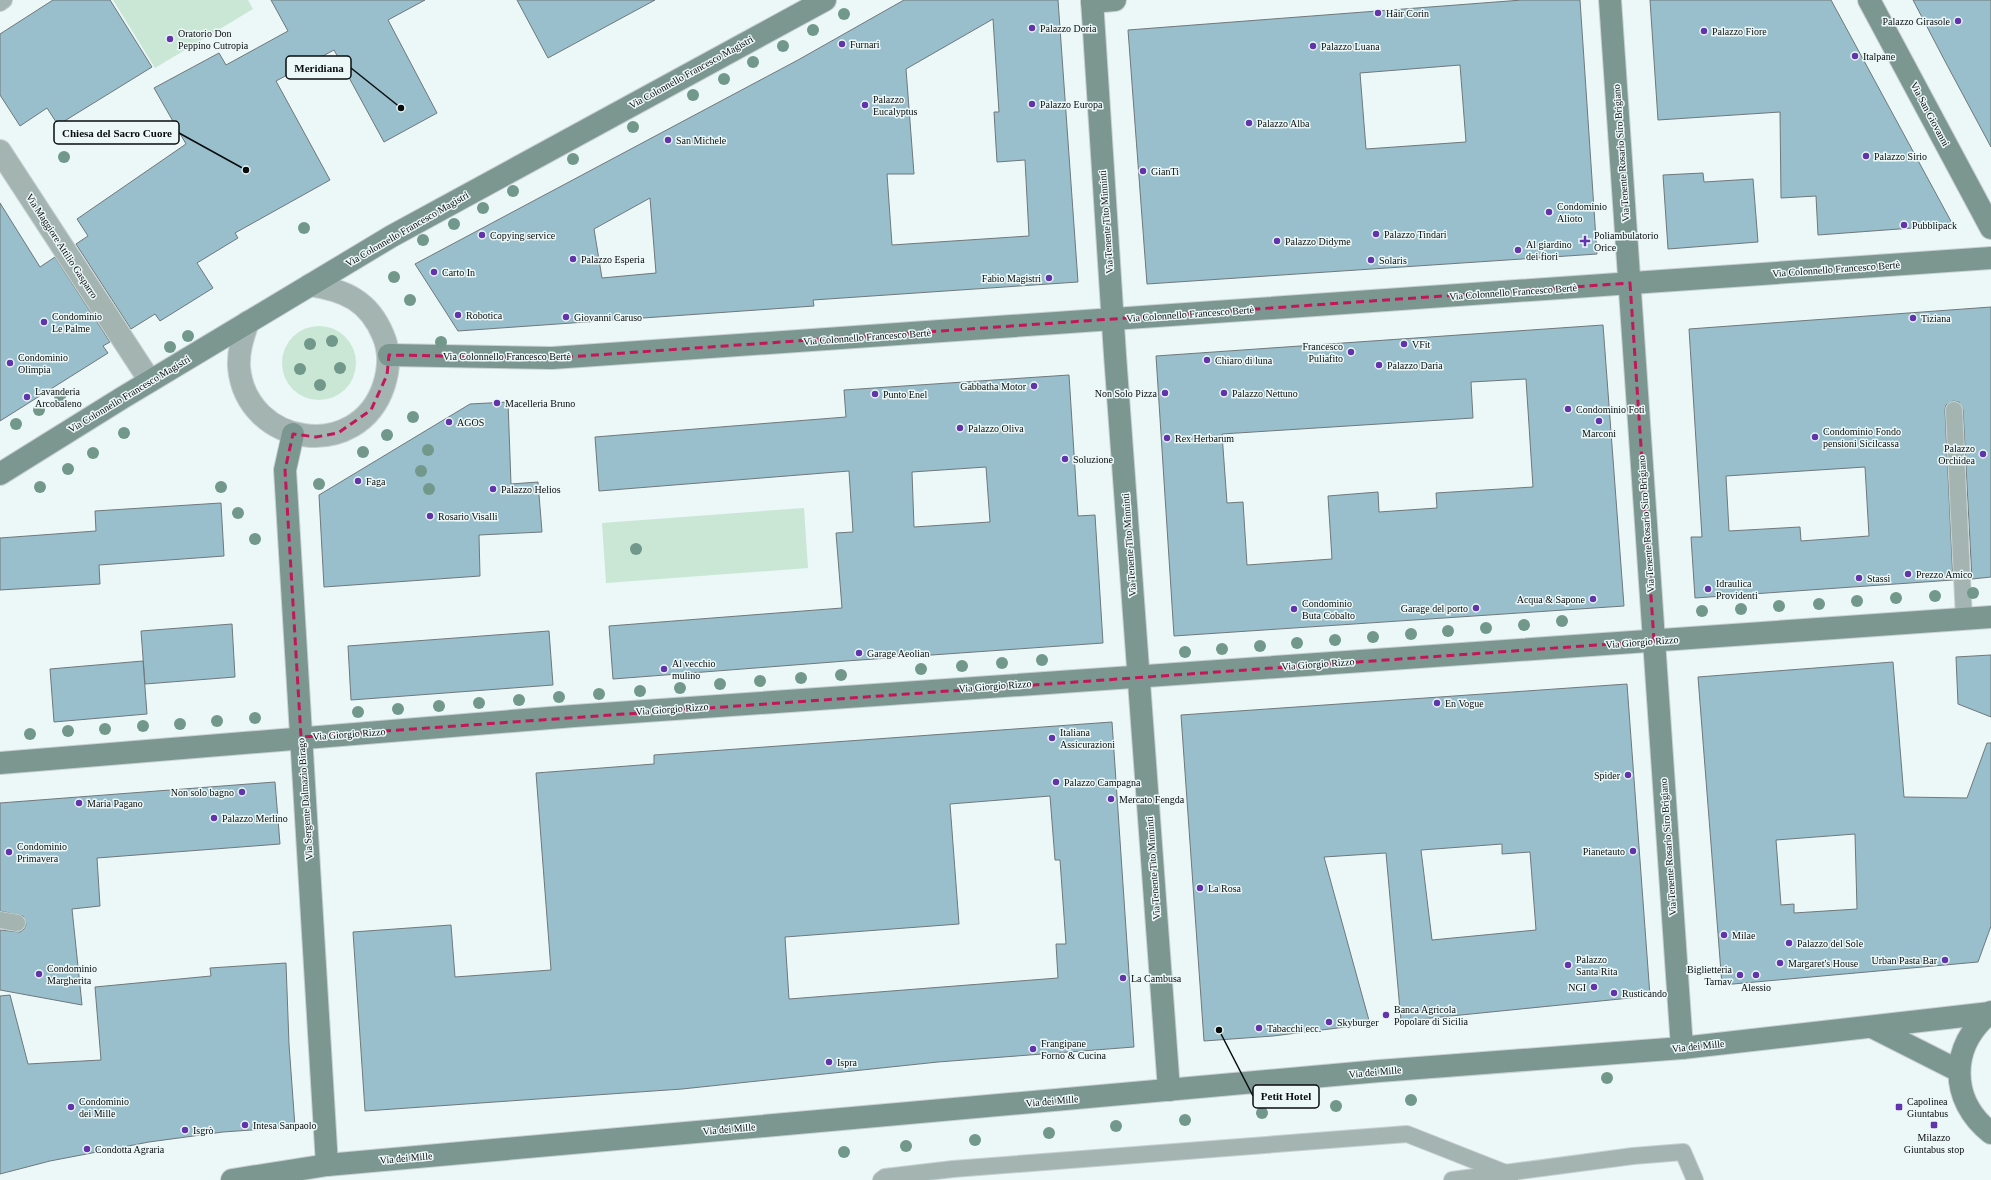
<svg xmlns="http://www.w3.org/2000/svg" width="1991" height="1180" font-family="'Times New Roman',serif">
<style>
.green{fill:#cae7d6}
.building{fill:#98bfcb;stroke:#6f787b;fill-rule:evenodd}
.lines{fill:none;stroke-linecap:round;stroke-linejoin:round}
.lane-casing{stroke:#c8d1d2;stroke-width:18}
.street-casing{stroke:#c8d1d2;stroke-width:24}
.secondary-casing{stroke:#c8d1d2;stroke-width:24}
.lane{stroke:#a4b5b1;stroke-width:16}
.street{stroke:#a4b5b1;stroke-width:22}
.secondary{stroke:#7c9690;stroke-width:22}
.tree{fill:#71988a}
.marked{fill:none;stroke:#c2185b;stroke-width:3;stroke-dasharray:8 5;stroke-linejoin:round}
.poi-dot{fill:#6134ac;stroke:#ecf7f8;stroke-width:1.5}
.labels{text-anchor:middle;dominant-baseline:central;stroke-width:3;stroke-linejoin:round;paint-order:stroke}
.poi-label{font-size:10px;fill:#080c0c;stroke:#ecf7f8;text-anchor:start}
.street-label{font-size:10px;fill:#080c0c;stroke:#ecf7f8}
.leader{fill:none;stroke:#080c0c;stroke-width:1.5}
.callout-dot{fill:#080c0c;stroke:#ecf7f8;stroke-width:1.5}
.callout{fill:#ecf7f8;stroke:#080c0c;stroke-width:1.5}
.callout-label{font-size:11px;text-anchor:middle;font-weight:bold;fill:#080c0c}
</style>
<rect width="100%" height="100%" fill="#ecf7f8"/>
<!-- green -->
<g class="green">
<polygon points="113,0 248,0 253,9 155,68"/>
<circle cx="319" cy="363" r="37"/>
<polygon points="804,508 808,568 606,583 602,523"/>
</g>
<!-- building -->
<g class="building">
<polygon points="53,0 110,0 152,67 58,125 47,108 20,126 0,95 0,34"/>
<polygon points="271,0 425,0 388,20 437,113 384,142 334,50 276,81 330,180 235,233 238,238 197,263 213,288 160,321 155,314 131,329 76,244 88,236 77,219 186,144 154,88 219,53 226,65 288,31"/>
<polygon points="517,0 655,0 548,58"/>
<path d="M904 0H1058L1078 282 813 300 814 306 458 331 415 264 798 60ZM993 19 999 112H994L997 162 1025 160 1029 236 892 245 887 174H914L906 69ZM650 198 656 273 602 278 594 229Z"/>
<path d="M1522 0H1580L1597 254 1147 284 1128 30ZM1460 65 1466 142 1366 149 1360 73Z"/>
<polygon points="1650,0 1831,0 1953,225 1818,235 1816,196 1781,198 1780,112 1658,120"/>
<polygon points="1913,0 1991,0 1991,147 1947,65"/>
<polygon points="1703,173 1704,182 1753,179 1758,242 1668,249 1663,175"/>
<polygon points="0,203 40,267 55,257 110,342 103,346 108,353 0,421"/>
<path d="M1991 307V577L1972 579 1963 410 1959 402 1953 401 1946 405 1945 410 1953 580 1695 598 1691 537H1702L1689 329ZM1865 467 1869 536 1801 541 1800 527 1729 531 1726 476Z"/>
<path d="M1603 325 1624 606 1174 636 1156 356ZM1526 379 1533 487 1436 493 1437 508 1379 512 1378 492 1328 496 1332 559 1247 565 1243 502 1227 503 1222 434 1473 418 1471 382Z"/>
<path d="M1069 375 1078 516 1095 515 1103 643 846 661 613 679 609 626 842 608 836 533 853 532 849 471 599 491 595 437 846 417 844 390ZM986 467 990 522 914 527 912 472Z"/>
<polygon points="508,402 511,484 538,482 542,532 479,535 480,576 324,587 319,495 470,404"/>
<polygon points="221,503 224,556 99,565 100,584 0,590 0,538 96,531 95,511"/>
<polygon points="232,624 235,677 145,684 141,631"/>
<polygon points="549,631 553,685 351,700 348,646"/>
<polygon points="1991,655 1991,717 1958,704 1956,657"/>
<polygon points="143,661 147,714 54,722 50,669"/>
<path d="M1893 662 1904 797 1967 798 1987 743H1991V926L1978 962 1722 985 1698 677ZM1855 834 1857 909 1794 913V904L1781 905 1776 840Z"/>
<path d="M1627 684 1650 996 1401 1021 1386 853 1324 857 1370 1024 1273 1036 1204 1041 1181 715ZM1502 844V854L1530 852 1536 930 1432 940 1421 850Z"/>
<path d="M1112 722 1134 1047 938 1062 682 1089 365 1111 353 932 451 925 455 977 551 970 536 773 654 764V755ZM1050 796 1055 860H1060L1066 944H1056L1058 978 789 999 785 937 959 924 950 804Z"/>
<polygon points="275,782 280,844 97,858 100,906 72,909 82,1005 0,990 0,930 20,932 24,929 26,924 23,916 0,911 0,803"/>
<polygon points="286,963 289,1044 295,1127 223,1132 149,1142 50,1161 0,1174 0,996 10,995 28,1064 101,1060 95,987 211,976 210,968"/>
</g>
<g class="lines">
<defs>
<g id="lane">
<polyline points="0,3 4,0"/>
<polyline points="1954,410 1964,619"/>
<polyline points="0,920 17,923"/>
<polyline points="881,1180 885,1177 953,1169 1407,1134 1506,1173 1510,1180"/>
<polyline points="1452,1180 1633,1156 1683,1152 1695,1180"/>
</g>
<g id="street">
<polyline points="0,151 150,381"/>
<path d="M248 322C243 337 238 351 239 367 246 447 359 463 384 385 389 369 390 351 383 335 369 301 345 290 310 285"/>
</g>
<g id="secondary">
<polyline points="1092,0 1115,355 1169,1090"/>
<polyline points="1610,0 1682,1048"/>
<polyline points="1869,0 1991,228"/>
<polyline points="1092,2 1115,0"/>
<polyline points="389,355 552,358 1991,258"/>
<polyline points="293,434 285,470 327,1165"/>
<polyline points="0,474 122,398 392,236 825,0"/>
<polyline points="0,763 574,716 1991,617"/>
<path d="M1991 1012C1949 1046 1949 1100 1991 1133"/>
<polyline points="1872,1027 1959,1071"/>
<polyline points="232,1180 327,1165 1379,1071 1682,1048 1990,1013"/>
</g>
</defs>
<!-- lane casing -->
<use href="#lane" class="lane-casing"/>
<!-- street casing -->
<use href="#street" class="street-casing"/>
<!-- secondary casing -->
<use href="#secondary" class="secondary-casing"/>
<!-- lane -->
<use href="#lane" class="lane"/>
<!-- street -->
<use href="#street" class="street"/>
<!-- secondary -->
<use href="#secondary" class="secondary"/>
</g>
<!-- trees -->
<g class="tree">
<circle cx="844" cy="14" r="6"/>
<circle cx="813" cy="30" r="6"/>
<circle cx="783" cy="46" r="6"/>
<circle cx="753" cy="62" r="6"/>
<circle cx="724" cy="79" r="6"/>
<circle cx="693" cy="95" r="6"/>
<circle cx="633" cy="127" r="6"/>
<circle cx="64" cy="157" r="6"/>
<circle cx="573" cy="159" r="6"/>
<circle cx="513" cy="191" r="6"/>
<circle cx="483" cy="208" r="6"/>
<circle cx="454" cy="224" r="6"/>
<circle cx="304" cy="228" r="6"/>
<circle cx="423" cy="240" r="6"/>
<circle cx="394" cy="277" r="6"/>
<circle cx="410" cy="300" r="6"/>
<circle cx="188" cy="336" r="6"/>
<circle cx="332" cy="341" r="6"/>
<circle cx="441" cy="342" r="6"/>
<circle cx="310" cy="344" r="6"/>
<circle cx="170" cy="347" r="6"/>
<circle cx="340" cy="368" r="6"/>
<circle cx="300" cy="369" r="6"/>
<circle cx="320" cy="385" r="6"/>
<circle cx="60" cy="396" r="6"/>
<circle cx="39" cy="410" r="6"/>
<circle cx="413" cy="417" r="6"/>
<circle cx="16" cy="424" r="6"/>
<circle cx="124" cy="433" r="6"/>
<circle cx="387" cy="435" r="6"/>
<circle cx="428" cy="450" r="6"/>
<circle cx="363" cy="452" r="6"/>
<circle cx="93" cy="453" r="6"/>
<circle cx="68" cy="469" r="6"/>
<circle cx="421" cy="471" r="6"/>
<circle cx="319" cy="484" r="6"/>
<circle cx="40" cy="487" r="6"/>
<circle cx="221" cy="487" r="6"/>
<circle cx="429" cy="489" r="6"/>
<circle cx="238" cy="513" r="6"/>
<circle cx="255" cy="539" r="6"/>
<circle cx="636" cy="549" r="6"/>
<circle cx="1973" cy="593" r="6"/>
<circle cx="1935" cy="596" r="6"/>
<circle cx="1896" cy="598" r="6"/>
<circle cx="1857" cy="601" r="6"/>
<circle cx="1819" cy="604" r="6"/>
<circle cx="1779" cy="606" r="6"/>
<circle cx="1741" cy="609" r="6"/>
<circle cx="1702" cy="611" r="6"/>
<circle cx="1562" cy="621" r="6"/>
<circle cx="1524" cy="625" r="6"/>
<circle cx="1486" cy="628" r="6"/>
<circle cx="1448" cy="631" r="6"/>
<circle cx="1411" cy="634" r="6"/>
<circle cx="1373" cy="637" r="6"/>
<circle cx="1335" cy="640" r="6"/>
<circle cx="1297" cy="643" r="6"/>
<circle cx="1260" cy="646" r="6"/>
<circle cx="1222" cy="649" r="6"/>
<circle cx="1185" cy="652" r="6"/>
<circle cx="1042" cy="660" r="6"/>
<circle cx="1002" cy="663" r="6"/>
<circle cx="962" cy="666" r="6"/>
<circle cx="921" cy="669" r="6"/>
<circle cx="841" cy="675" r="6"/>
<circle cx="801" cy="678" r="6"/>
<circle cx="760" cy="681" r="6"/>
<circle cx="720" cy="684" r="6"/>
<circle cx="680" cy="688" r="6"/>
<circle cx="640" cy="691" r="6"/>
<circle cx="599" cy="694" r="6"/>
<circle cx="559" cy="697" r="6"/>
<circle cx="519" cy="700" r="6"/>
<circle cx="479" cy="703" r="6"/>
<circle cx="439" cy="706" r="6"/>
<circle cx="398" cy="709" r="6"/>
<circle cx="358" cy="712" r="6"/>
<circle cx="255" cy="718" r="6"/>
<circle cx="217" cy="721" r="6"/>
<circle cx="180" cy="724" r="6"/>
<circle cx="143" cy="726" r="6"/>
<circle cx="105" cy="729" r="6"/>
<circle cx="68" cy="731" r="6"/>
<circle cx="30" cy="734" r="6"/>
<circle cx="1607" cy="1078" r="6"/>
<circle cx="1411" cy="1100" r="6"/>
<circle cx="1336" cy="1106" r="6"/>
<circle cx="1262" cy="1113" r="6"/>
<circle cx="1185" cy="1120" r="6"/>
<circle cx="1116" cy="1126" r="6"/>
<circle cx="1049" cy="1133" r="6"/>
<circle cx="975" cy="1140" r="6"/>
<circle cx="906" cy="1146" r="6"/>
<circle cx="844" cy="1152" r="6"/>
</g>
<!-- marked area -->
<path class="marked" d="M1630 283 1654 641 301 737 285 470 293 434 316 437 338 433 371 410 387 375 389 355 552 358Z"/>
<!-- markers -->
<g class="poi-dot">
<circle cx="1378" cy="13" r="4"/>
<circle cx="1958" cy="21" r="4"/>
<circle cx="1032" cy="28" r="4"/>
<circle cx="1704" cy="31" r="4"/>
<circle cx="170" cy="39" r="4"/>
<circle cx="842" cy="44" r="4"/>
<circle cx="1313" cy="46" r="4"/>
<circle cx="1855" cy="56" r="4"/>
<circle cx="1032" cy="104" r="4"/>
<circle cx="865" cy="105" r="4"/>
<circle cx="1249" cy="123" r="4"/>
<circle cx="668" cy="140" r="4"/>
<circle cx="1866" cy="156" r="4"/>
<circle cx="1143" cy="171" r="4"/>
<circle cx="1549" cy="212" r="4"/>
<circle cx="1904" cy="225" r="4"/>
<circle cx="1376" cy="234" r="4"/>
<circle cx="482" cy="235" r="4"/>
<circle cx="1277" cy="241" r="4"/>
<path d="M1583 235h4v4h4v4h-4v4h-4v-4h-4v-4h4z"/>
<circle cx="1518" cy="250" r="4"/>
<circle cx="573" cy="259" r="4"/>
<circle cx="1371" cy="260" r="4"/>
<circle cx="434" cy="272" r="4"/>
<circle cx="1049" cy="278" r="4"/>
<circle cx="458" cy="315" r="4"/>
<circle cx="566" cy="317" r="4"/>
<circle cx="1913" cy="318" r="4"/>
<circle cx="44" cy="322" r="4"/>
<circle cx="1404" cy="344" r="4"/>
<circle cx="1351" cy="352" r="4"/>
<circle cx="1207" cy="360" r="4"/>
<circle cx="10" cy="363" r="4"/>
<circle cx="1379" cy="365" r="4"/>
<circle cx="1034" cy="386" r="4"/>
<circle cx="1165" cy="393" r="4"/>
<circle cx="1224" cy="393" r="4"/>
<circle cx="875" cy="394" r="4"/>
<circle cx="27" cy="397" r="4"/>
<circle cx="497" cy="403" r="4"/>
<circle cx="1568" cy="409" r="4"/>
<circle cx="1599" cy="421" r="4"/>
<circle cx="449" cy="422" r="4"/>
<circle cx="960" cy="428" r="4"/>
<circle cx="1815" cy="437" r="4"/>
<circle cx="1167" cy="438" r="4"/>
<circle cx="1983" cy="454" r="4"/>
<circle cx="1065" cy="459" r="4"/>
<circle cx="358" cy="481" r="4"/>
<circle cx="493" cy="489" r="4"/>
<circle cx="430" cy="516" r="4"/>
<circle cx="1908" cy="574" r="4"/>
<circle cx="1859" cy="578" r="4"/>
<circle cx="1708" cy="589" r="4"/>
<circle cx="1593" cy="599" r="4"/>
<circle cx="1476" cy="608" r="4"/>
<circle cx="1294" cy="609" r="4"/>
<circle cx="859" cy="653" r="4"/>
<circle cx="664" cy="669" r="4"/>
<circle cx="1437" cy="703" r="4"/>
<circle cx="1052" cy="738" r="4"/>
<circle cx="1628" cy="775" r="4"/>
<circle cx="1056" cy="782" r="4"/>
<circle cx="242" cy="792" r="4"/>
<circle cx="1111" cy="799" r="4"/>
<circle cx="79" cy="803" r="4"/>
<circle cx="214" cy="818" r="4"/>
<circle cx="1633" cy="851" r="4"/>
<circle cx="9" cy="852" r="4"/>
<circle cx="1200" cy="888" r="4"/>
<circle cx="1724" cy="935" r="4"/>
<circle cx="1789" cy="943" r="4"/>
<circle cx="1945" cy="960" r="4"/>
<circle cx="1780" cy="963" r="4"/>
<circle cx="1568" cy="965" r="4"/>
<circle cx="39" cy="974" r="4"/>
<circle cx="1740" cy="975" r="4"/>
<circle cx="1756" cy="975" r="4"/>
<circle cx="1123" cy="978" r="4"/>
<circle cx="1594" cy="987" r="4"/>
<circle cx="1614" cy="993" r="4"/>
<circle cx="1386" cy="1015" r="4"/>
<circle cx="1329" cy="1022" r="4"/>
<circle cx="1259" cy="1028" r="4"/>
<circle cx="1033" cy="1049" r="4"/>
<circle cx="829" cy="1062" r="4"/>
<circle cx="71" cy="1107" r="4"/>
<rect x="1895" y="1103" width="8" height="8" rx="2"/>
<circle cx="245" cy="1125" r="4"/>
<rect x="1930" y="1121" width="8" height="8" rx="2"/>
<circle cx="185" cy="1130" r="4"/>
<circle cx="87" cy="1149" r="4"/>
</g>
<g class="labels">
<!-- poi labels -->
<g class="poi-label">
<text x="1386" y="13">Hair Corin</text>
<text x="1950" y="21" text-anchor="end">Palazzo Girasole</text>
<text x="1040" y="28">Palazzo Doria</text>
<text x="1712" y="31">Palazzo Fiore</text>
<text x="178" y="33">Oratorio Don<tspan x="178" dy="12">Peppino Cutropia</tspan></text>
<text x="850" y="44">Furnari</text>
<text x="1321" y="46">Palazzo Luana</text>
<text x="1863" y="56">Italpane</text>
<text x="873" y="99">Palazzo<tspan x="873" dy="12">Eucalyptus</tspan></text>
<text x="1040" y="104">Palazzo Europa</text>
<text x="1257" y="123">Palazzo Alba</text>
<text x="676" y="140">San Michele</text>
<text x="1874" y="156">Palazzo Sirio</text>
<text x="1151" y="171">GianTi</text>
<text x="1557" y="206">Condominio<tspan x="1557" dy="12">Alioto</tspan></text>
<text x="1912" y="225">Pubblipack</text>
<text x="1384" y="234">Palazzo Tindari</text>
<text x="490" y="235">Copying service</text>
<text x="1594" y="235">Poliambulatorio<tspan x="1594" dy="12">Orice</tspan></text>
<text x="1285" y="241">Palazzo Didyme</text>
<text x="1526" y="244">Al giardino<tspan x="1526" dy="12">dei fiori</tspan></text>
<text x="581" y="259">Palazzo Esperia</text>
<text x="1379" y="260">Solaris</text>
<text x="442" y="272">Carto In</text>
<text x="1041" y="278" text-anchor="end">Fabio Magistri</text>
<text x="466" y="315">Robotica</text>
<text x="52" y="316">Condominio<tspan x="52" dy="12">Le Palme</tspan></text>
<text x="574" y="317">Giovanni Caruso</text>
<text x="1921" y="318">Tiziana</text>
<text x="1412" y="344">VFit</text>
<text x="1343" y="346" text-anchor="end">Francesco<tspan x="1343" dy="12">Puliafito</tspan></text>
<text x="18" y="357">Condominio<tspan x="18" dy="12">Olimpia</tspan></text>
<text x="1215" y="360">Chiaro di luna</text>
<text x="1387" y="365">Palazzo Daria</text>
<text x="1026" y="386" text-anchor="end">Gabbatha Motor</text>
<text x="35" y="391">Lavanderia<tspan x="35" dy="12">Arcobaleno</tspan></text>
<text x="1157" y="393" text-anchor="end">Non Solo Pizza</text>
<text x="1232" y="393">Palazzo Nettuno</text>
<text x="883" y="394">Punto Enel</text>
<text x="505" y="403">Macelleria Bruno</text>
<text x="1576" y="409">Condominio Foti</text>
<text x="457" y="422">AGOS</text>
<text x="968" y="428">Palazzo Oliva</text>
<text x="1823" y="431">Condominio Fondo<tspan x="1823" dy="12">pensioni Sicilcassa</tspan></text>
<text x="1599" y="433" text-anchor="middle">Marconi</text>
<text x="1175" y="438">Rex Herbarum</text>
<text x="1975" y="448" text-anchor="end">Palazzo<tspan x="1975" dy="12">Orchidea</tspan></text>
<text x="1073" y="459">Soluzione</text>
<text x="366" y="481">Faga</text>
<text x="501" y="489">Palazzo Helios</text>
<text x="438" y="516">Rosario Visalli</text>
<text x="1916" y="574">Prezzo Amico</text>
<text x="1867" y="578">Stassi</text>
<text x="1716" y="583">Idraulica<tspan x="1716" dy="12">Providenti</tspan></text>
<text x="1585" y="599" text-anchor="end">Acqua &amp; Sapone</text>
<text x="1302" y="603">Condominio<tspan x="1302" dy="12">Buta Cobalto</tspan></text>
<text x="1468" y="608" text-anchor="end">Garage del porto</text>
<text x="867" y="653">Garage Aeolian</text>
<text x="672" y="663">Al vecchio<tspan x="672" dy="12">mulino</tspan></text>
<text x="1445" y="703">En Vogue</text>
<text x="1060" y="732">Italiana<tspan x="1060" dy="12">Assicurazioni</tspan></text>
<text x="1620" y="775" text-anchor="end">Spider</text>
<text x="1064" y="782">Palazzo Campagna</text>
<text x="234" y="792" text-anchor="end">Non solo bagno</text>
<text x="1119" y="799">Mercato Fengda</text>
<text x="87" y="803">Maria Pagano</text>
<text x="222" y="818">Palazzo Merlino</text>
<text x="17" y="846">Condominio<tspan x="17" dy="12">Primavera</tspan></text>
<text x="1625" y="851" text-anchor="end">Pianetauto</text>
<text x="1208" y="888">La Rosa</text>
<text x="1732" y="935">Milae</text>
<text x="1797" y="943">Palazzo del Sole</text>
<text x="1576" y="959">Palazzo<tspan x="1576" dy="12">Santa Rita</tspan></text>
<text x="1937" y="960" text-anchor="end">Urban Pasta Bar</text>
<text x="1788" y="963">Margaret's House</text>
<text x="47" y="968">Condominio<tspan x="47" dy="12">Margherita</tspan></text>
<text x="1732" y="969" text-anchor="end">Biglietteria<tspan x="1732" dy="12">Tarnav</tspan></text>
<text x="1131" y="978">La Cambusa</text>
<text x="1586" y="987" text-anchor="end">NGI</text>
<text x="1756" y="987" text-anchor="middle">Alessio</text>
<text x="1622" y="993">Rusticando</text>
<text x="1394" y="1009">Banca Agricola<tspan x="1394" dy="12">Popolare di Sicilia</tspan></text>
<text x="1337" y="1022">Skyburger</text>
<text x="1267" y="1028">Tabacchi ecc.</text>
<text x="1041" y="1043">Frangipane<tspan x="1041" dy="12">Forno &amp; Cucina</tspan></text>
<text x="837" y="1062">Ispra</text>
<text x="79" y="1101">Condominio<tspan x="79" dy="12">dei Mille</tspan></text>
<text x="1907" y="1101">Capolinea<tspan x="1907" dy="12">Giuntabus</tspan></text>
<text x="253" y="1125">Intesa Sanpaolo</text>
<text x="193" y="1130">Isgrò</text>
<text x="1934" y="1137" text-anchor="middle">Milazzo<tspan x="1934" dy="12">Giuntabus stop</tspan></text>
<text x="95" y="1149">Condotta Agraria</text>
</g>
<!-- street labels -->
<g class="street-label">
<text transform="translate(691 72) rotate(-29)">Via Colonnello Francesco Magistri</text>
<text transform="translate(1930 114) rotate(62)">Via San Giovanni</text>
<text transform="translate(1621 153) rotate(-94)">Via Tenente Rosario Siro Brigiano</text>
<text transform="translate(1106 222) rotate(-94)">Via Tenente Tito Minninti</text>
<text transform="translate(407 229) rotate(-30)">Via Colonnello Francesco Magistri</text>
<text transform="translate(62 246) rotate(57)">Via Maggiore Attilio Gasparro</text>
<text transform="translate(1836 269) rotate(-4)">Via Colonnello Francesco Bertè</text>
<text transform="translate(1513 292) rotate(-4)">Via Colonnello Francesco Bertè</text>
<text transform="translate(1190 314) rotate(-4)">Via Colonnello Francesco Bertè</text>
<text transform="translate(867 337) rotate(-4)">Via Colonnello Francesco Bertè</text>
<text x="507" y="356">Via Colonnello Francesco Bertè</text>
<text transform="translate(129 394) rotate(-31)">Via Colonnello Francesco Magistri</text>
<text transform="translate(1646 524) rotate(-94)">Via Tenente Rosario Siro Brigiano</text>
<text transform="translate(1129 545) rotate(-94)">Via Tenente Tito Minninti</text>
<text transform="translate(1642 642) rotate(-4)">Via Giorgio Rizzo</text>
<text transform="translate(1318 664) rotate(-4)">Via Giorgio Rizzo</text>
<text transform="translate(995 686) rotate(-4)">Via Giorgio Rizzo</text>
<text transform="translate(672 709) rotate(-4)">Via Giorgio Rizzo</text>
<text transform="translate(349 734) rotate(-4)">Via Giorgio Rizzo</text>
<text transform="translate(305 799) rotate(-94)">Via Sergente Dalmazio Birago</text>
<text transform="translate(1668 847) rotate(-94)">Via Tenente Rosario Siro Brigiano</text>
<text transform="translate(1153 868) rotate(-94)">Via Tenente Tito Minninti</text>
<text transform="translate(1698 1046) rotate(-6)">Via dei Mille</text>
<text transform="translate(1375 1072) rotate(-5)">Via dei Mille</text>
<text transform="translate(1052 1101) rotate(-5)">Via dei Mille</text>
<text transform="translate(729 1129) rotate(-5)">Via dei Mille</text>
<text transform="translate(406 1158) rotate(-5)">Via dei Mille</text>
</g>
</g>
<!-- callouts -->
<path class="leader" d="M401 108L351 68M246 170L179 133M1219 1030L1253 1096"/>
<g class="callout-dot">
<circle cx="401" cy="108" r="4"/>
<circle cx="246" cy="170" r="4"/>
<circle cx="1219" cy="1030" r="4"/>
</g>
<g class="callout">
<rect x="286" y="56" width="65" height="23" rx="4"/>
<rect x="54" y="121" width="125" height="23" rx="4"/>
<rect x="1253" y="1085" width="66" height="23" rx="4"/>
</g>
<g class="callout-label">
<text x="319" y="72">Meridiana</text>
<text x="117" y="137">Chiesa del Sacro Cuore</text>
<text x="1286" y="1100">Petit Hotel</text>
</g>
</svg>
